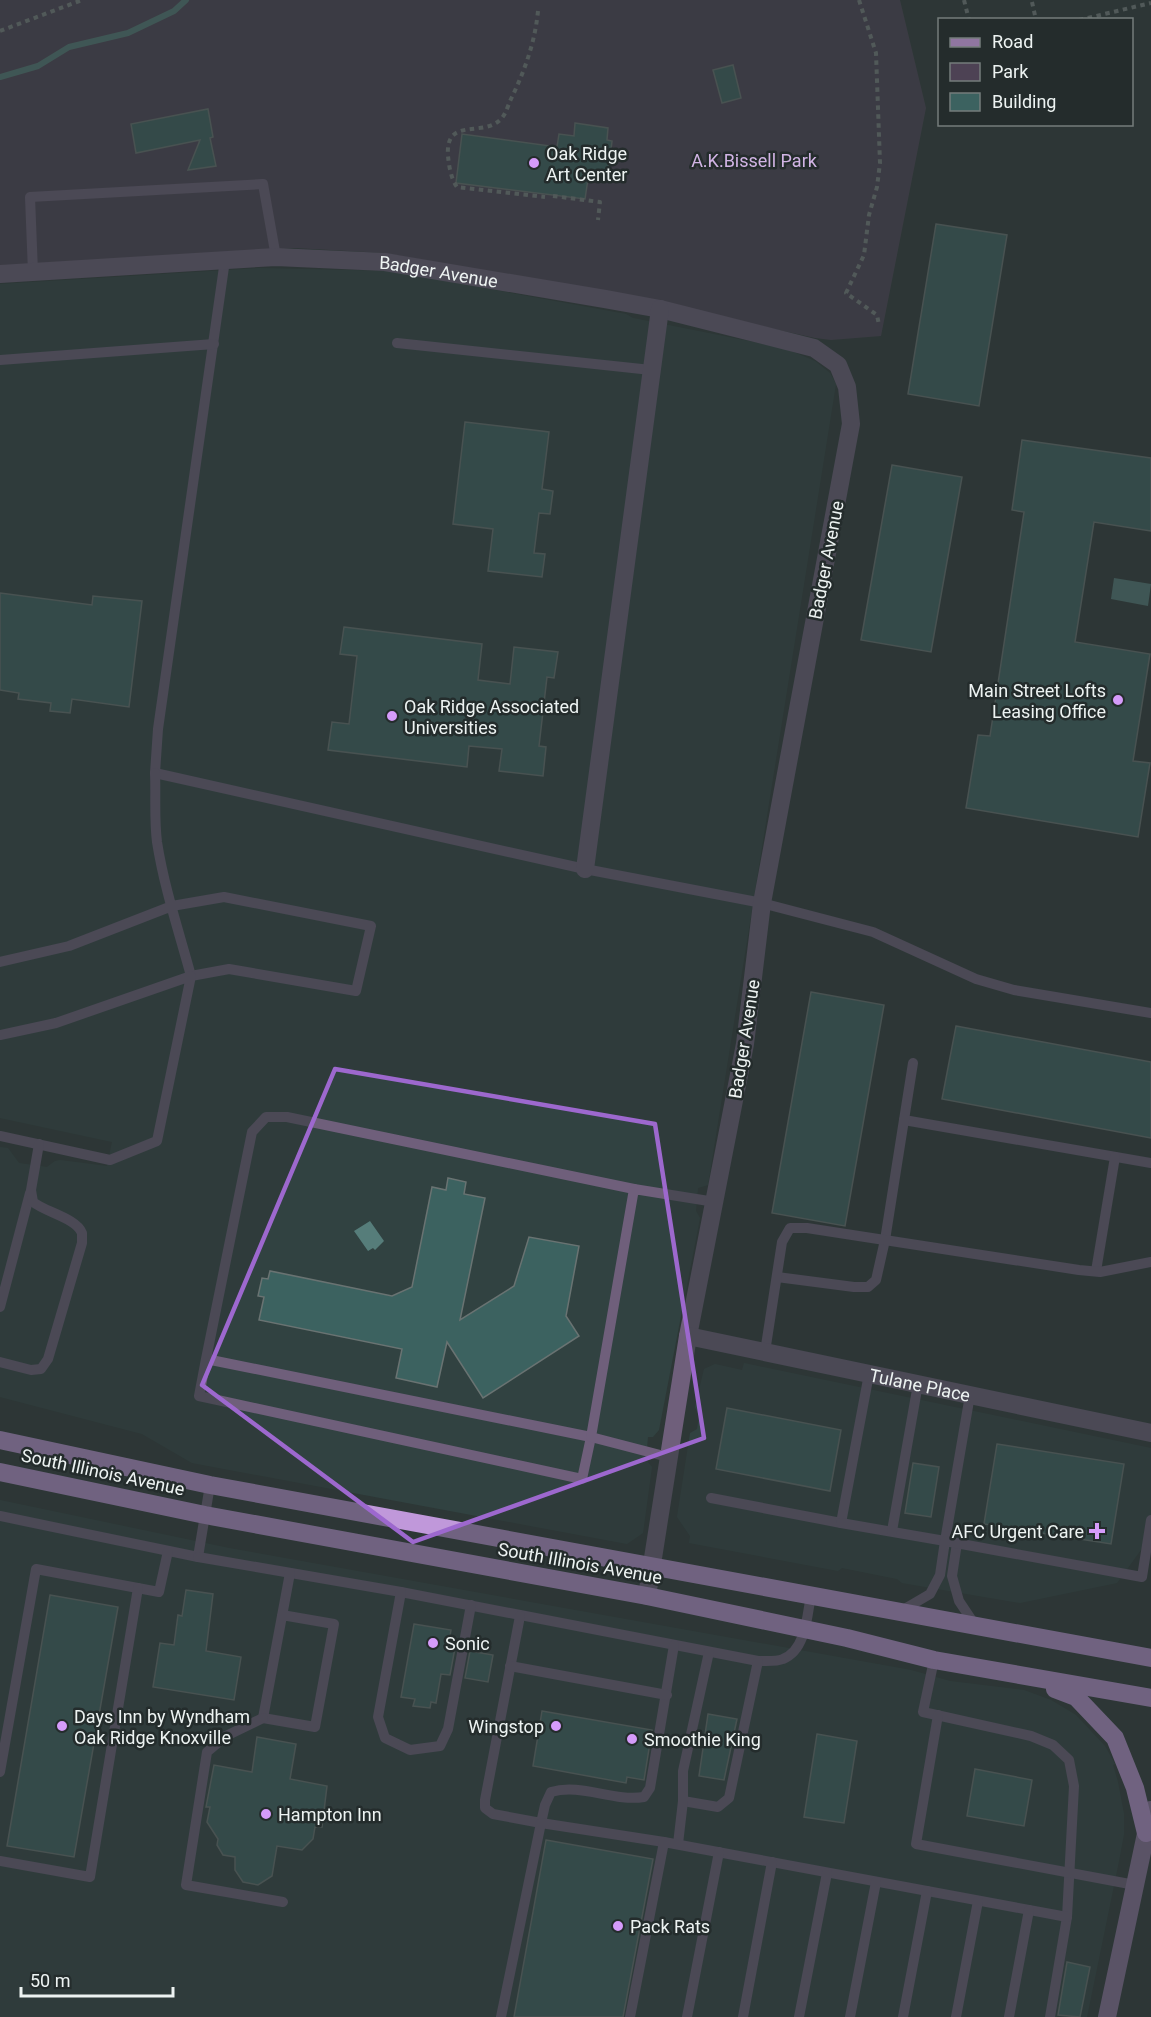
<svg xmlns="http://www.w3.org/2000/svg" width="1151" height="2017" font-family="Roboto,sans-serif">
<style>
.built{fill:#314241}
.green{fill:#4d4254}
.water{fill:#567d7a}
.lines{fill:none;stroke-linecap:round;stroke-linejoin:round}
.stream{stroke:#567d7a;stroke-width:6}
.building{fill:#3c6260;stroke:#697372;stroke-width:1.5}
.path{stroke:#7c8483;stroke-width:4;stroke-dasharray:4.5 4.5;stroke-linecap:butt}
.lane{stroke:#6f5f7b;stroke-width:10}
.street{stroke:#6f5f7b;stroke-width:18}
.secondary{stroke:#9076a1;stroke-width:18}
.highway{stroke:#c098da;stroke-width:18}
.marked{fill:none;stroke:#9d68ce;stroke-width:4.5;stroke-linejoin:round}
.poi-dot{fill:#d59bfa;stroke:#242c2c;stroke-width:2}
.labels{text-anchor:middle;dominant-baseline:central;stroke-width:5;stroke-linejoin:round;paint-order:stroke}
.poi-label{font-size:18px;fill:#edf3f2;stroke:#242c2c;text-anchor:start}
.park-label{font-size:18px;fill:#d1b4e4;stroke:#242c2c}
.street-label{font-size:18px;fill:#edf3f2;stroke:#242c2c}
</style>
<rect width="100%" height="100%" fill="#2d3736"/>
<!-- built -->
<g class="built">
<polygon points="259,268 391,271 626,314 633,318 784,348 815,361 830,373 836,384 708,1185 698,1188 696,1211 700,1218 659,1430 653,1437 648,1437 646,1460 652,1467 643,1533 627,1544 192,1463 142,1434 0,1397 0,1147 8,1148 19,1163 47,1167 55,1161 60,1160 107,1166 112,1142 0,1118 0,284"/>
<polygon points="744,1363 1151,1448 1151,1536 1117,1583 1020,1603 902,1583 897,1579 842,1568 838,1571 689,1543 690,1536 677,1517 690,1433 697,1429 699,1416 695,1407 704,1369 715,1364 742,1370"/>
<polygon points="0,1500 229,1548 911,1670 950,1681 1024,1690 1051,1700 1076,1715 1105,1746 1115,1764 1113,1765 1118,1782 1124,1814 1124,1834 1119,1861 1087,2017 0,2017"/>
</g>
<!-- green -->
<polygon class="green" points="0,0 900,0 926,108 881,336 831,340 815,338 623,295 384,253 294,248 141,257 0,267"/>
<!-- water -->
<g class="water">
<polygon points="1114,578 1151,584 1148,606 1111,599"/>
<polygon points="370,1221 384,1241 375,1250 373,1248 368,1251 354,1231"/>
</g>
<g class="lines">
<!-- stream -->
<polyline class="stream" points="0,77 38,66 69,47 128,33 174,11 186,0"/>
</g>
<!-- building -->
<g class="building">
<polygon points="733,65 741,98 722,103 713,70"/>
<polygon points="208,109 213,137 210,138 216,166 188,170 200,140 136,153 131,124"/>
<polygon points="575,123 608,128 607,140 612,141 607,182 588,179 585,199 456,183 462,134 557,147 559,134 574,136"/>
<polygon points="936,224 1007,235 979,406 908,394"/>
<polygon points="465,422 549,432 542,489 553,491 550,514 539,513 534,553 545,554 542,577 488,571 493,529 453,524"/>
<polygon points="1022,440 1151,458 1151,531 1094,522 1075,642 1150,654 1133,761 1150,763 1138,837 966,808 978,735 990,736 1024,512 1012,510"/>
<polygon points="892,465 962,477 931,652 861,640"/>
<polygon points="0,593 92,605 93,596 142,601 129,707 72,699 70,713 50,711 51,703 18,699 19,693 0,690"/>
<polygon points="344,627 482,644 478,680 510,684 514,647 558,652 554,678 547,677 539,746 546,747 543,776 499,771 502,749 469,746 467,767 328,750 332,722 349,724 357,656 340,654"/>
<polygon points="811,992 884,1005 845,1226 772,1213"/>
<polygon points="956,1026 1151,1062 1151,1138 942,1099"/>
<polygon points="448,1178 466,1182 464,1194 485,1198 460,1320 514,1286 529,1237 579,1246 566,1316 579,1336 483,1398 447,1342 437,1387 396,1378 402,1349 259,1320 264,1297 258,1296 262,1278 268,1279 270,1271 392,1296 412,1287 432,1187 446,1190"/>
<polygon points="727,1408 841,1430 830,1491 716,1469"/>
<polygon points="997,1444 1124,1464 1111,1544 984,1524"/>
<polygon points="913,1463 939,1467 931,1517 905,1513"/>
<polygon points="186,1590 213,1594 206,1651 241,1657 234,1700 153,1687 160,1643 174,1645 178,1615 182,1616"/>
<polygon points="50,1595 118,1607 74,1857 7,1846"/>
<polygon points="414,1624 451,1630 448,1647 455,1648 450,1675 441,1674 436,1703 431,1702 430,1708 413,1706 415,1699 401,1697"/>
<polygon points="470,1651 493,1655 488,1682 465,1678"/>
<polygon points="542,1711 652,1730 644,1780 627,1777 626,1783 533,1766"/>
<polygon points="708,1714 737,1719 724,1780 699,1776"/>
<polygon points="817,1734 857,1741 844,1823 804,1817"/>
<polygon points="257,1737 296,1744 290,1779 327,1786 322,1827 315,1827 313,1839 302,1850 277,1846 272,1876 258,1885 243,1882 235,1870 235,1857 223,1855 217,1845 218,1839 207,1822 210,1807 206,1807 214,1765 252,1772"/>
<polygon points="975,1769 1032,1780 1024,1826 967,1816"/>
<polygon points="546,1840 653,1859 623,2017 514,2017"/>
<polygon points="1067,1962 1090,1967 1080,2017 1058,2015"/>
</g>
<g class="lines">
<!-- path -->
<g class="path">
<polyline points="859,0 876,53 880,163 877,187 869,215 864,255 846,293 877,315 879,325"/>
<polyline points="964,0 969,20"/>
<polyline points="1032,2 1036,20"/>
<path d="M538 11C535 42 525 70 511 99 508 105 506 114 501 119 483 138 445 116 448 156 449 166 451 179 457 187L545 197"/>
<polyline points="1079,20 1151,3"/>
<polyline points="0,31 82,0"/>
<polyline points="553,196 600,202 598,220"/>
</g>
<!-- lane -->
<g class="lane">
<polyline points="225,260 158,729 155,773 585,869 762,903 873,932 976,979 1014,990 1151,1013"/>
<polyline points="33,272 30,197 263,184 276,257"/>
<polyline points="397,343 651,370"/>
<polyline points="0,360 214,344"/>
<path d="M0 962 69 946 172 906 224 897 371 926 356 991 229 969 191 976C179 932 164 887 157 842 154 819 156 795 155 773"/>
<polyline points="0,1035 56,1023 191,976 157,1141 110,1160 0,1136"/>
<polyline points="904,1120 1151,1163"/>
<polyline points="1096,1271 1115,1157"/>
<polyline points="777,1277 854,1287 868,1287 876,1280 885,1240 913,1063"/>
<polyline points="0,1307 30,1193"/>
<polyline points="765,1352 782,1242 790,1228 807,1228 1079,1270 1100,1272 1151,1262"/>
<polyline points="206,1359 591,1437 582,1479 199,1396 206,1359 252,1132 266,1117 287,1117 634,1189"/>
<path d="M0 1362 31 1370 41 1369 48 1359 82 1243C82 1243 82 1234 82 1233 76 1218 45 1212 33 1202L31 1190 39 1144"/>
<polyline points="668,1457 591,1437 634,1189 715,1202"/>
<polyline points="711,1498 841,1523 869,1374"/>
<polyline points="0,1516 198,1557 210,1485"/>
<polyline points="841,1523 945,1541 970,1395"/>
<polyline points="892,1531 918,1384"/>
<polyline points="957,1543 952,1576 959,1601 975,1625"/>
<path d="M198 1557 401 1592 758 1661C765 1661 776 1662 783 1659 806 1650 807 1616 811 1595"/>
<polyline points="401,1592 378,1717 385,1738 410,1750 440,1746 448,1729 471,1605"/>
<polyline points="901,1611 930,1594 940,1575 945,1541 1142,1577 1151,1520"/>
<polyline points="282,1615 334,1624 315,1727 263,1718 290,1573"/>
<path d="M520 1616 485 1800V1808L493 1814 541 1823 545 1805 551 1792C581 1783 613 1802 644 1797L650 1788 674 1645"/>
<polyline points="934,1660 923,1712 1031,1736 1053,1745 1069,1760 1074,1786 1067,1917 1050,2017"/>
<polyline points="510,1666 667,1695"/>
<polyline points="938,1715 916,1844 1135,1885"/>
<polyline points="263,1718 226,1736 207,1752 186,1885 283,1902"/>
<polyline points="0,1772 36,1569 159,1592 168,1551"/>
<polyline points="683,1801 718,1807 729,1798 758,1661"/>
<polyline points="678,1844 683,1801 683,1771 709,1652"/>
<polyline points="0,1861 90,1877 138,1588"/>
<polyline points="501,2017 541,1823 664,1842"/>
<polyline points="630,2017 664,1842 1067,1917"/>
<polyline points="687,2017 719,1852"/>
<polyline points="743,2017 772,1862"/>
<polyline points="799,2017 827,1873"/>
<polyline points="850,2017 876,1882"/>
<polyline points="903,2017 927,1891"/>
<polyline points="956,2017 978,1901"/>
<polyline points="1009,2017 1029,1910"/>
</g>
<!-- street -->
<g class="street">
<path id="s1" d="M0 274 276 257 385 262 605 299 660 309 814 348 838 365 847 387 851 424 762 903 745 1044 688 1336 647 1596"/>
<polyline points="585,869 660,309"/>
<path id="s2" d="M688 1336 1151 1433"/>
</g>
<!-- secondary -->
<polyline class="secondary" points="1107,2017 1151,1810"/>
<!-- highway -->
<g class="highway">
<polyline points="0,1440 210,1485 1151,1658"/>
<polyline points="0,1472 205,1515 647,1596 847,1638 934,1660 1151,1698"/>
<polyline points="1055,1689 1076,1697 1115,1738 1135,1788 1146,1833"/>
</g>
</g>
<!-- marked area -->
<path d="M0 0H1151V2017H0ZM335 1069 655 1124 704 1438 413 1542 202 1385Z" fill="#2d3736" fill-opacity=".55" fill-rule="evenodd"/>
<path class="marked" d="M335 1069 655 1124 704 1438 413 1542 202 1385Z"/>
<!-- markers -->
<g class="poi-dot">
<circle cx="534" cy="163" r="6"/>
<circle cx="1118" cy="700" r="6"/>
<circle cx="392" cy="716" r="6"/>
<path d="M1094 1522h6v6h6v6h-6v6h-6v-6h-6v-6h6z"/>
<circle cx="433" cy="1643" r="6"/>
<circle cx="62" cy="1726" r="6"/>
<circle cx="556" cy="1726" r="6"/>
<circle cx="632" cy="1739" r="6"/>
<circle cx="266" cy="1814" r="6"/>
<circle cx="618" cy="1926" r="6"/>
</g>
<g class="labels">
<!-- poi labels -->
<g class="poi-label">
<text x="546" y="153">Oak Ridge<tspan x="546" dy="21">Art Center</tspan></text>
<text x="1106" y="690" text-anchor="end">Main Street Lofts<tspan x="1106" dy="21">Leasing Office</tspan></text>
<text x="404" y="706">Oak Ridge Associated<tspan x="404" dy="21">Universities</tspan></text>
<text x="1084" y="1531" text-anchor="end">AFC Urgent Care</text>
<text x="445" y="1643">Sonic</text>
<text x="74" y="1716">Days Inn by Wyndham<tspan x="74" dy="21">Oak Ridge Knoxville</tspan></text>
<text x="544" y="1726" text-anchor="end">Wingstop</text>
<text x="644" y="1739">Smoothie King</text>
<text x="278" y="1814">Hampton Inn</text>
<text x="630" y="1926">Pack Rats</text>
</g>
<!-- park labels -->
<g class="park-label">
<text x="754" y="160">A.K.Bissell Park</text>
</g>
<!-- street labels -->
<g class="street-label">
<text stroke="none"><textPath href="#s1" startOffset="440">Badger Avenue</textPath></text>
<text transform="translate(826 560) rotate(-79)">Badger Avenue</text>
<text transform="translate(744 1039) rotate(-81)">Badger Avenue</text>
<text stroke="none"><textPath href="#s2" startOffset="237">Tulane Place</textPath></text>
<text transform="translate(103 1472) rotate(12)">South Illinois Avenue</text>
<text transform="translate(580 1563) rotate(10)">South Illinois Avenue</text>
</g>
</g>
<!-- legend -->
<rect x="938" y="18" width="195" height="108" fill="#242c2c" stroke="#747c7b" stroke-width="1.5"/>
<rect x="950" y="38" width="30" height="9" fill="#9076a1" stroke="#747c7b" stroke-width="1.5"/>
<text x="992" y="48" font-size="18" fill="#edf3f2">Road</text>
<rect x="950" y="63" width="30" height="18" fill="#4d4254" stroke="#747c7b" stroke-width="1.5"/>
<text x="992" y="78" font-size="18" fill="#edf3f2">Park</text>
<rect x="950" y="93" width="30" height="18" fill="#3c6260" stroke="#747c7b" stroke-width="1.5"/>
<text x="992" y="108" font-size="18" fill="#edf3f2">Building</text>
<!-- scale -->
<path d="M21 1987v9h152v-9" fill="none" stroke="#edf3f2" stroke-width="3"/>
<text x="30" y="1987" font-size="18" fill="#edf3f2" stroke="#242c2c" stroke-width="4.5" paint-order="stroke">50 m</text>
</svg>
